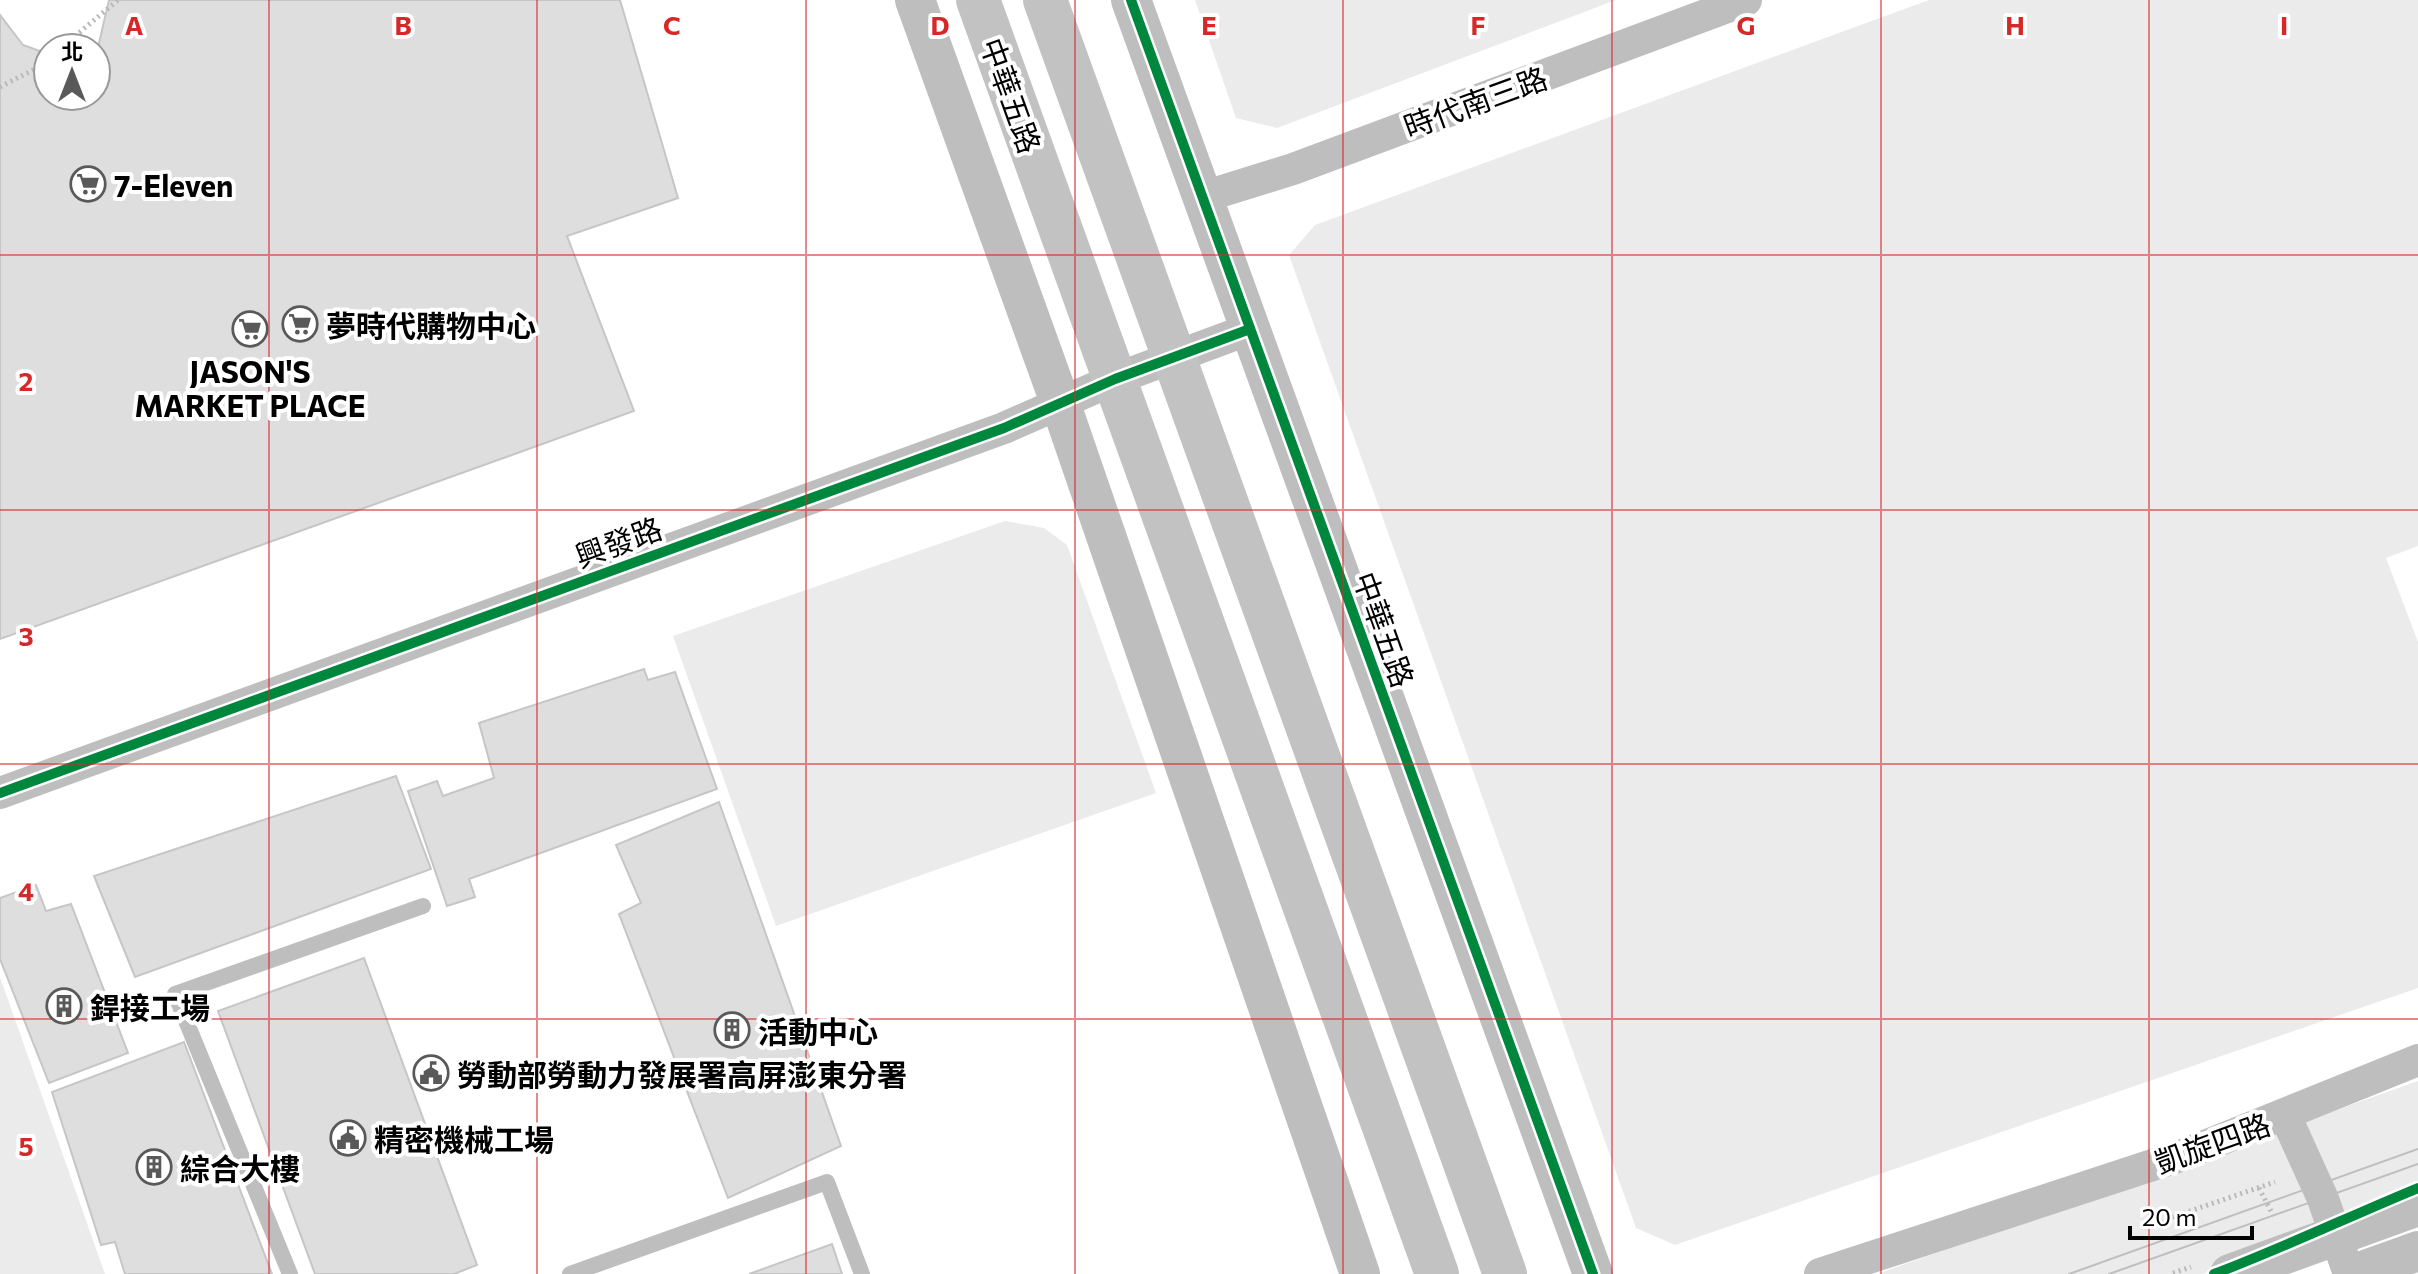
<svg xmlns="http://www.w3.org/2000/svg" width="2418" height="1274" font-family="Commissioner,'Noto Sans TC',sans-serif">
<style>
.green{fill:#ebebeb}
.building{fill:#dedede;stroke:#c6c6c6;stroke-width:2}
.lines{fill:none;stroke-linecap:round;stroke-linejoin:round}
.path{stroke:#b9b9b9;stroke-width:5;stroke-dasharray:2 4;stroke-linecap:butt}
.service{stroke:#bebebe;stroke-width:16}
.minor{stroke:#bebebe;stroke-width:32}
.tertiary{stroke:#bebebe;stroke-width:40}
.secondary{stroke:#c2c2c2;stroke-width:44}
.tram{stroke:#bebebe;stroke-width:2}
.cycleway-casing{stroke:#fff;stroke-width:15}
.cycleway{stroke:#00873e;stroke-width:10}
.grid{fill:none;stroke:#d62828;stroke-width:2;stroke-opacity:0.55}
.labels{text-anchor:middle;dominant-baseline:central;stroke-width:8;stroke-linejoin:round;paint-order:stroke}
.street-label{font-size:30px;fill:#000;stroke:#fff}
.poi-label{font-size:30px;font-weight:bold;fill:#000;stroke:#fff;text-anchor:start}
.grid-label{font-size:26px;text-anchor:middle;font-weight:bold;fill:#d62828;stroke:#fff;stroke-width:8;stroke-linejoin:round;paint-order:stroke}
</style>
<rect width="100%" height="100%" fill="#fff"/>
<!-- green -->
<g class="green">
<polygon points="1195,0 1616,0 1277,128 1236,118"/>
<polygon points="1929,0 2418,0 2418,546 2386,558 2418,642 2418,988 1675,1245 1636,1228 1289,255 1315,225"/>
<polygon points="1005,521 1044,528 1067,545 1156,793 776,926 673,636"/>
<polygon points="0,977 105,1274 0,1274"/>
<polygon points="2418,1081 2418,1197 2203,1274 1877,1274"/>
</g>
<!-- building -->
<g class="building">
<polygon points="109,0 620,0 678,198 567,236 634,411 0,639 0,15 23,45 48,54 48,96 96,96 96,56"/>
<polygon points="644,669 648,680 675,672 717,789 469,879 475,897 447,906 408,791 437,781 443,796 494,778 479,723"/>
<polygon points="396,776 431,869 135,977 94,876"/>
<polygon points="719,802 841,1146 728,1198 619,914 641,903 616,845"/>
<polygon points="36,885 46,911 71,904 128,1053 49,1083 0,959 0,898"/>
<polygon points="364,958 477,1265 454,1274 315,1274 218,1011"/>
<polygon points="184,1042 272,1274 125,1274 115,1242 101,1245 52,1092"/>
<polygon points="832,1244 842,1274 749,1274"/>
</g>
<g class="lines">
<!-- path -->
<g class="path">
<polyline points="61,48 118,0"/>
<polyline points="0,87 35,69 48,58"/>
<polyline points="2259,1188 2273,1215"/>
<polyline points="2155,1223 2275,1182"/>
<polyline points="2173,1273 2191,1267"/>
</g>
<!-- service -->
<g class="service">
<polyline points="290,1274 175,994 423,906"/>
<polyline points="570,1274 827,1182 862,1274"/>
</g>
<!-- minor -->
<g class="minor">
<polyline points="1203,197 1293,169 1746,0"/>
<polyline points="0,793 1004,428 1115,379 1250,329"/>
<polyline points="2285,1115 2323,1199 2349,1274"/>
<polyline points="1820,1274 2180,1156 2418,1060"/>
</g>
<!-- tertiary -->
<g class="tertiary">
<polyline points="915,0 1061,405 1360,1274"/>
<polyline points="1131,0 1593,1274"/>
<polyline points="2230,1274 2418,1206"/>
<polyline points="2354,1274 2418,1251"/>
</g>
<!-- secondary -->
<g class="secondary">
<polyline points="978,0 1437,1274"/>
<polyline points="1045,0 1505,1274"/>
</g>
<!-- tram -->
<g class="tram">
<polyline points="2069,1274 2418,1149"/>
<polyline points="2109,1274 2418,1164"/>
</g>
<defs>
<g id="cycleway">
<polyline points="1131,0 1593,1274"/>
<polyline points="0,793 1004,428 1115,379 1250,329"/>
<path d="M2214 1274C2283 1248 2350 1216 2418 1188"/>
</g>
</defs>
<!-- cycleway casing -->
<use href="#cycleway" class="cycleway-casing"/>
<!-- cycleway -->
<use href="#cycleway" class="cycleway"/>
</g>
<!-- grid -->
<path class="grid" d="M269 0V1274M537 0V1274M806 0V1274M1075 0V1274M1343 0V1274M1612 0V1274M1881 0V1274M2149 0V1274M0 255H2418M0 510H2418M0 764H2418M0 1019H2418"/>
<!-- icons -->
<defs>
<symbol id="supermarket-ring" viewBox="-11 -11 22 22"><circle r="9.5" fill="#fff" stroke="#595959" stroke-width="1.5"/><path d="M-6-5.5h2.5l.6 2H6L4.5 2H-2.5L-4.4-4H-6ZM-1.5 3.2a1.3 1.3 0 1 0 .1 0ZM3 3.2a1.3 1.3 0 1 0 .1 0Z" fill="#595959"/></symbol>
<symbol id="building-ring" viewBox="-11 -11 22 22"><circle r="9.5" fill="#fff" stroke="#595959" stroke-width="1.5"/><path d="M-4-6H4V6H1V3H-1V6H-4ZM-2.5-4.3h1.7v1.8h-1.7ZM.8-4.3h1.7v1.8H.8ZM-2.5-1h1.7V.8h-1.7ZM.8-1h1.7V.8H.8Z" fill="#595959"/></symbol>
<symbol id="civic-ring" viewBox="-11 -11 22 22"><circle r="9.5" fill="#fff" stroke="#595959" stroke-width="1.5"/><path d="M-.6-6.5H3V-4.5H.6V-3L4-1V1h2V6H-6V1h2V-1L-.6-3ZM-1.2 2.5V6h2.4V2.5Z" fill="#595959"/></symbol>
</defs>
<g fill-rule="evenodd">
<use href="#supermarket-ring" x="68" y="164" width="40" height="40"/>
<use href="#supermarket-ring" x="280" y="304" width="40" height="40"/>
<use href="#supermarket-ring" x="230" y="309" width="40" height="40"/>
<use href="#building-ring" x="44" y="986" width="40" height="40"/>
<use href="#building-ring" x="712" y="1010" width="40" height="40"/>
<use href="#civic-ring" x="411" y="1053" width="40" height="40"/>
<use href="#civic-ring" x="328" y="1118" width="40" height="40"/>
<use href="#building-ring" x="134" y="1147" width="40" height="40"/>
</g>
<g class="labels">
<!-- street labels -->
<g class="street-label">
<text transform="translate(1012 95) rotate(70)">中華五路</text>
<text transform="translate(1475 101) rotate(-20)">時代南三路</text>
<text transform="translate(618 541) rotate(-20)">興發路</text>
<text transform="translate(1385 629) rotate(70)">中華五路</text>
<text transform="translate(2212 1142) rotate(-20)">凱旋四路</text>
</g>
<!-- poi labels -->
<g class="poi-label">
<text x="114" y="184">7-Eleven</text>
<text x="326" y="324">夢時代購物中心</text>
<text x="250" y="370" text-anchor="middle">JASON'S<tspan x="250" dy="34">MARKET PLACE</tspan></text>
<text x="90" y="1006">銲接工場</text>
<text x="758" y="1030">活動中心</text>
<text x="457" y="1073">勞動部勞動力發展署高屏澎東分署</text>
<text x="374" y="1138">精密機械工場</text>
<text x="180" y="1167">綜合大樓</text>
</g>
</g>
<g class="grid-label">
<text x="134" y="35">A</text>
<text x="403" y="35">B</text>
<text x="672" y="35">C</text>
<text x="940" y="35">D</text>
<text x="1209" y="35">E</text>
<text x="1478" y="35">F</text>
<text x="1746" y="35">G</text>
<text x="2015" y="35">H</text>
<text x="2284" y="35">I</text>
<text x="26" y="391">2</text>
<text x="26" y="646">3</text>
<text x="26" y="901">4</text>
<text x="26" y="1156">5</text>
</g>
<!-- north arrow -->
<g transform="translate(72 72)"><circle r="38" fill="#ffffff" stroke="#999999" stroke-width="2"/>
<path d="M0-6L14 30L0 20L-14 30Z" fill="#595959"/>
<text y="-12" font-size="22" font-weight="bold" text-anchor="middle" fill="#000000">北</text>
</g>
<!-- scale -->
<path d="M2130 1226v12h122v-12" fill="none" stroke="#000000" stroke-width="4"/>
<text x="2142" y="1226" font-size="24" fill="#000000" stroke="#ffffff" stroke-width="6" paint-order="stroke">20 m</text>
</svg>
